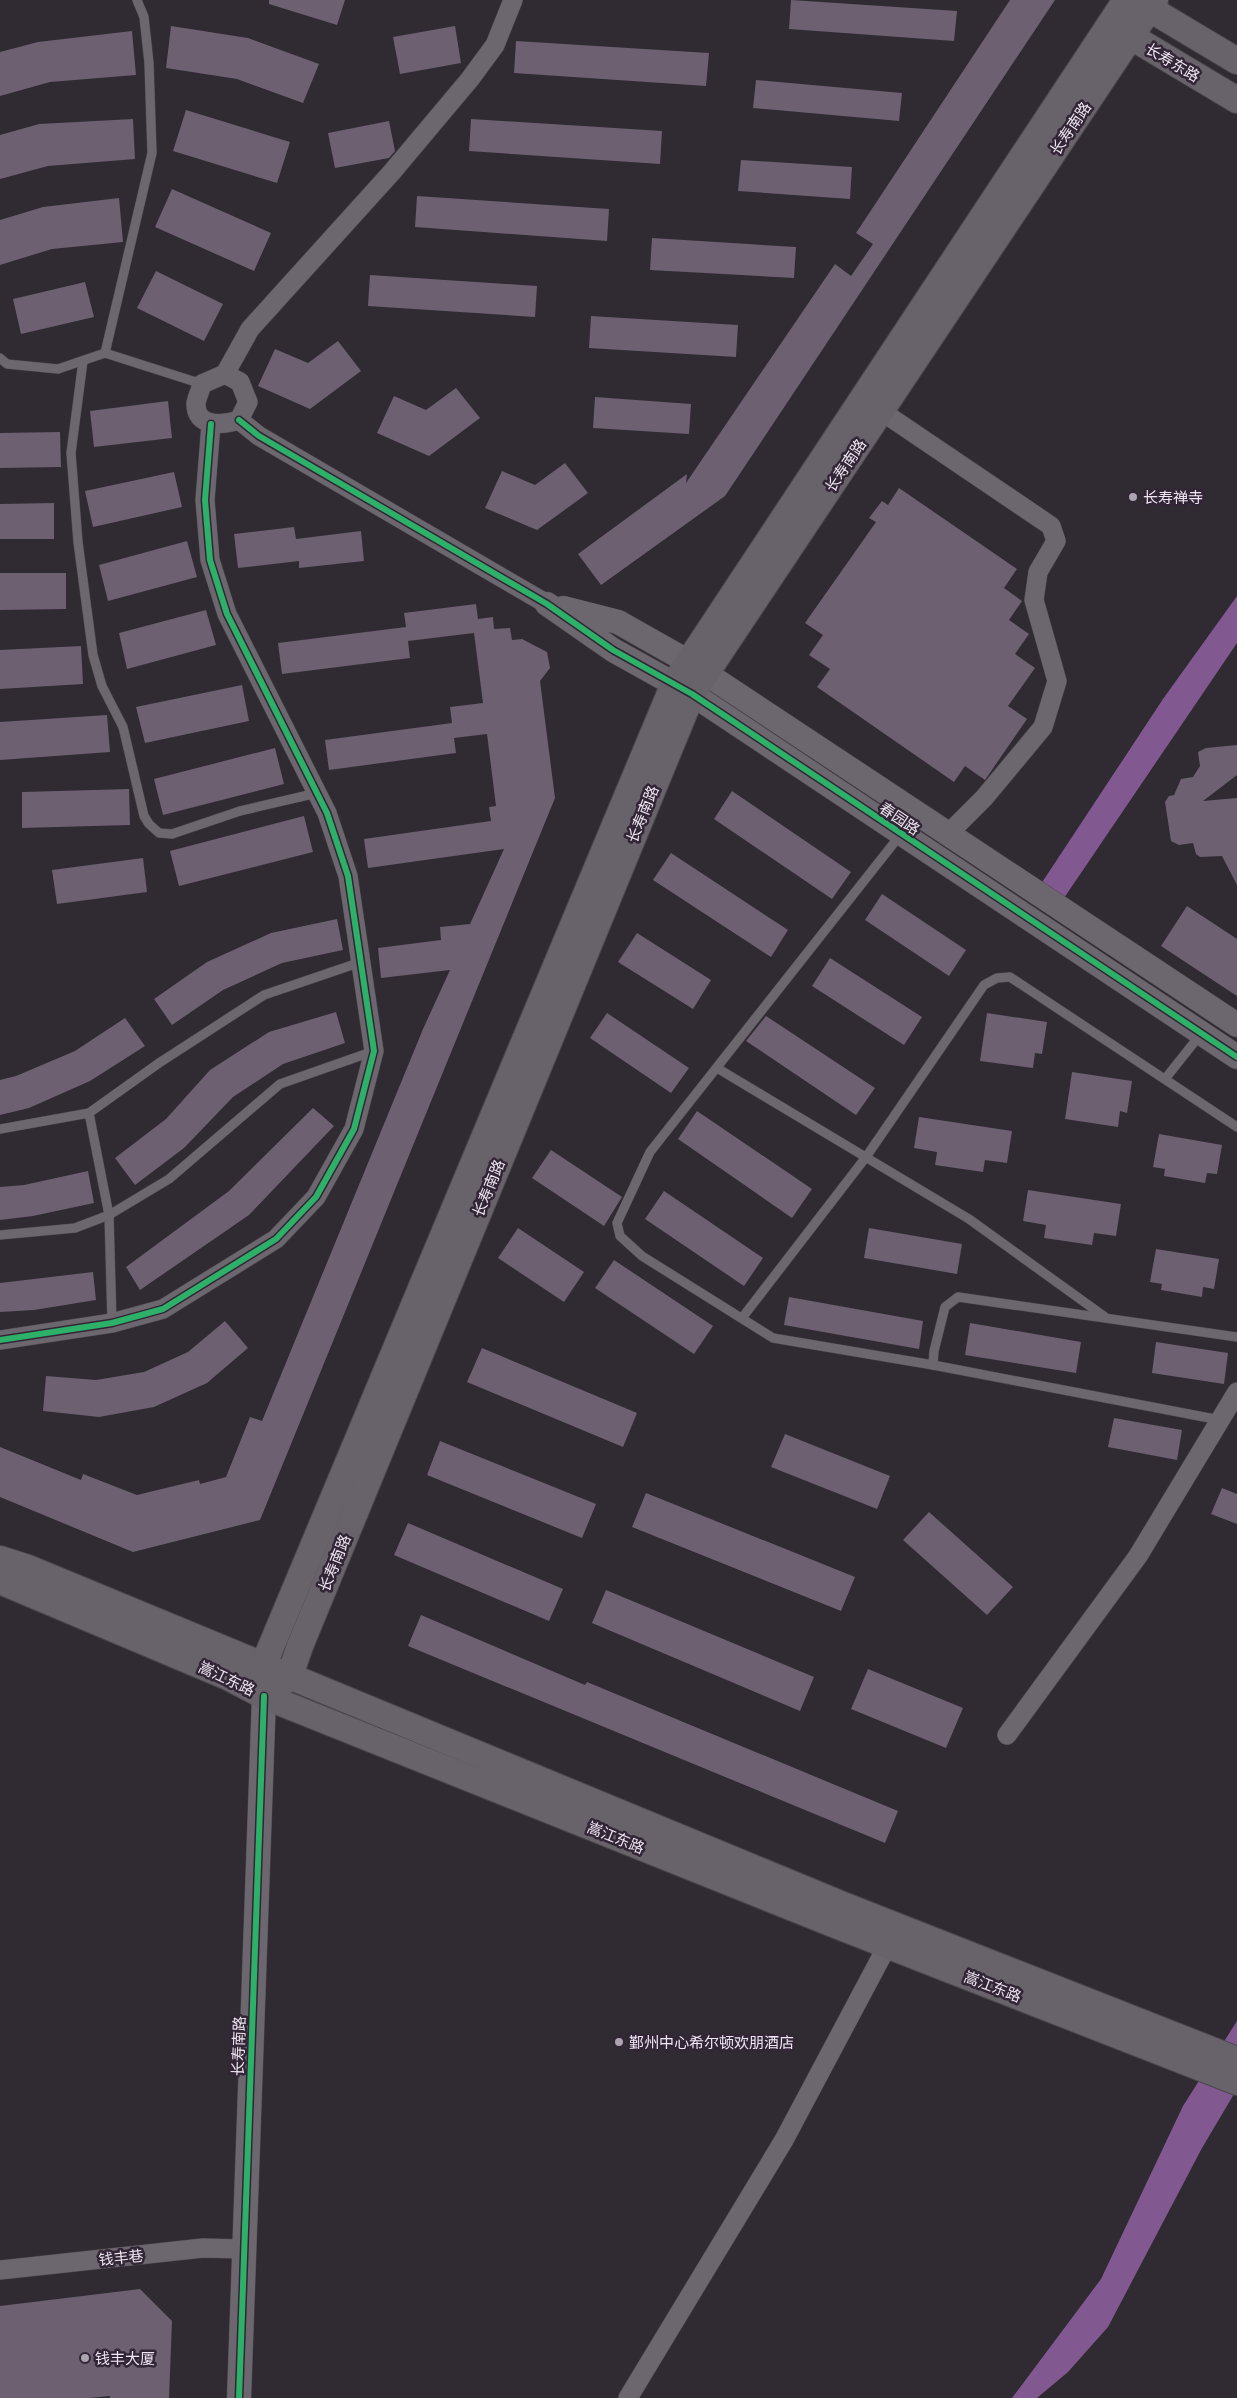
<svg xmlns="http://www.w3.org/2000/svg" width="1237" height="2398" font-family="'Golos Text','Noto Sans SC',sans-serif">
<style>
.water{fill:#825891}
.building{fill:#6c6071}
.lines{fill:none;stroke-linecap:round;stroke-linejoin:round}
.service-casing{stroke:#4b464d;stroke-width:10}
.minor-casing{stroke:#4b464d;stroke-width:20}
.tertiary-casing{stroke:#4b464d;stroke-width:25}
.secondary-casing{stroke:#4b464d;stroke-width:28}
.service{stroke:#6c676e;stroke-width:9}
.minor{stroke:#6c676e;stroke-width:19}
.tertiary{stroke:#6c676e;stroke-width:24}
.secondary{stroke:#68626a;stroke-width:26}
.cycleway-casing{stroke:#322636;stroke-width:9}
.cycleway{stroke:#2db169;stroke-width:6}
.poi-dot{fill:#aca4ae;stroke:#322636;stroke-width:2}
.labels{text-anchor:middle;dominant-baseline:central;stroke-width:5;stroke-linejoin:round;paint-order:stroke}
.street-label{font-size:15px;fill:#eee6f1;stroke:#322636}
.poi-label{font-size:15px;fill:#eee6f1;stroke:#322636;text-anchor:start}
</style>
<rect width="100%" height="100%" fill="#302a32"/>
<!-- water -->
<g class="water">
<polygon points="1237,596 1237,643 1064,898 1039,887 1163,699"/>
<polygon points="1237,2021 1237,2089 1202,2148 1108,2327 1068,2372 1037,2398 1012,2398 1101,2279 1183,2106"/>
</g>
<!-- building -->
<g class="building">
<polygon points="269,0 345,0 337,25 269,4"/>
<polygon points="791,0 957,11 954,41 789,29"/>
<polygon points="1010,0 1055,0 725,496 601,585 578,554 687,474 686,483 835,264 851,276 873,244 856,233"/>
<polygon points="171,26 248,38 319,64 303,103 237,79 166,68"/>
<polygon points="455,26 461,63 400,74 393,37"/>
<polygon points="132,31 136,75 50,82 0,96 0,52 38,42"/>
<polygon points="516,41 709,53 706,86 514,73"/>
<polygon points="756,80 902,93 899,121 753,108"/>
<polygon points="186,110 290,142 277,183 173,151"/>
<polygon points="133,119 135,159 48,166 0,179 0,135 39,124"/>
<polygon points="471,119 662,131 660,164 469,151"/>
<polygon points="389,121 395,151 389,158 335,168 328,133"/>
<polygon points="741,160 852,167 850,199 738,191"/>
<polygon points="172,189 271,233 254,271 155,227"/>
<polygon points="417,196 609,209 607,241 415,227"/>
<polygon points="119,198 123,242 52,249 0,265 0,220 43,207"/>
<polygon points="652,238 796,247 794,278 650,270"/>
<polygon points="156,271 223,304 204,341 137,308"/>
<polygon points="370,275 537,286 535,317 368,306"/>
<polygon points="85,282 94,317 21,334 13,299"/>
<polygon points="591,316 738,325 736,357 589,348"/>
<polygon points="338,341 361,371 310,409 258,386 275,349 308,363"/>
<polygon points="456,388 480,418 429,456 377,433 394,396 426,410"/>
<polygon points="595,397 691,404 689,434 593,428"/>
<polygon points="168,401 172,438 94,447 90,411"/>
<polygon points="60,432 61,467 0,468 0,433"/>
<polygon points="565,463 588,493 537,530 485,508 502,471 535,485"/>
<polygon points="174,472 182,507 93,527 85,491"/>
<polygon points="899,488 1017,569 1004,588 1022,601 1009,620 1029,634 1015,654 1035,668 1008,706 1027,719 985,780 965,766 954,782 817,687 830,669 809,655 823,635 805,623 876,522 869,518 882,501 888,505"/>
<polygon points="54,503 54,539 0,539 0,504"/>
<polygon points="294,527 296,539 361,531 364,561 299,568 299,561 238,568 234,534"/>
<polygon points="187,541 197,577 108,601 99,565"/>
<polygon points="0,573 66,573 66,609 0,610"/>
<polygon points="476,604 478,619 493,617 494,629 510,628 512,640 522,639 547,652 550,668 540,681 555,798 260,1520 133,1552 0,1497 0,1447 81,1480 83,1474 137,1495 199,1480 200,1484 226,1477 250,1417 262,1421 423,1029 450,970 381,978 378,948 441,940 440,927 470,924 504,849 368,868 364,839 491,821 489,807 496,806 487,734 454,738 456,753 329,770 325,740 452,723 450,707 483,703 474,633 408,641 410,658 282,674 278,643 406,627 404,613"/>
<polygon points="206,610 216,645 127,669 119,633"/>
<polygon points="81,646 83,684 0,689 0,650"/>
<polygon points="242,685 249,721 145,743 136,707"/>
<polygon points="107,715 110,752 0,760 0,722"/>
<polygon points="1237,745 1237,775 1203,801 1237,798 1237,885 1222,856 1200,857 1196,854 1193,843 1179,845 1171,841 1165,802 1169,796 1174,795 1181,779 1193,777 1200,766 1198,752 1206,748"/>
<polygon points="275,748 284,784 163,815 154,779"/>
<polygon points="129,789 130,825 22,828 22,792"/>
<polygon points="732,791 851,872 832,899 714,819"/>
<polygon points="304,816 313,852 179,886 170,851"/>
<polygon points="671,853 788,930 771,957 653,880"/>
<polygon points="143,858 147,892 57,904 52,870"/>
<polygon points="882,894 966,950 949,976 865,920"/>
<polygon points="1187,906 1237,939 1237,996 1161,946"/>
<polygon points="337,919 343,950 282,963 223,990 172,1025 154,999 207,962 271,933"/>
<polygon points="637,933 711,980 693,1009 618,962"/>
<polygon points="830,958 922,1017 904,1045 812,986"/>
<polygon points="336,1012 345,1043 283,1064 233,1097 184,1148 135,1185 115,1158 166,1119 210,1070 269,1032"/>
<polygon points="607,1013 689,1068 671,1093 590,1038"/>
<polygon points="987,1013 1047,1022 1042,1054 1035,1053 1033,1068 980,1061"/>
<polygon points="766,1016 875,1088 856,1115 746,1041"/>
<polygon points="125,1018 145,1046 90,1081 29,1108 0,1115 0,1080 16,1076 75,1051"/>
<polygon points="1072,1072 1132,1081 1127,1113 1120,1111 1118,1127 1065,1119"/>
<polygon points="313,1108 334,1126 249,1215 140,1290 126,1267 229,1191"/>
<polygon points="697,1111 812,1189 792,1218 678,1139"/>
<polygon points="919,1117 1012,1131 1007,1163 985,1160 983,1172 935,1165 937,1152 914,1148"/>
<polygon points="1159,1134 1222,1145 1217,1174 1207,1173 1205,1183 1164,1176 1165,1169 1153,1167"/>
<polygon points="551,1150 622,1197 604,1226 532,1178"/>
<polygon points="88,1171 94,1203 33,1216 0,1220 0,1187 24,1185"/>
<polygon points="1028,1190 1121,1204 1116,1236 1094,1233 1092,1245 1044,1238 1046,1225 1023,1221"/>
<polygon points="664,1191 763,1258 744,1286 645,1219"/>
<polygon points="518,1228 584,1272 564,1302 498,1258"/>
<polygon points="869,1228 962,1244 957,1274 864,1258"/>
<polygon points="1156,1249 1219,1259 1214,1289 1203,1287 1202,1297 1161,1290 1162,1284 1150,1282"/>
<polygon points="614,1260 713,1326 694,1354 595,1288"/>
<polygon points="93,1272 96,1300 34,1310 0,1312 0,1283"/>
<polygon points="789,1297 923,1321 919,1349 784,1325"/>
<polygon points="225,1321 248,1348 207,1383 154,1407 99,1417 43,1411 46,1376 96,1380 144,1372 188,1352"/>
<polygon points="970,1323 1081,1342 1076,1373 965,1355"/>
<polygon points="1156,1342 1228,1353 1224,1384 1152,1373"/>
<polygon points="482,1348 637,1413 623,1447 467,1382"/>
<polygon points="1114,1418 1182,1430 1177,1460 1108,1447"/>
<polygon points="785,1434 890,1476 877,1509 771,1467"/>
<polygon points="440,1441 596,1504 582,1538 427,1475"/>
<polygon points="1222,1488 1237,1494 1237,1524 1211,1514"/>
<polygon points="646,1493 855,1577 841,1611 632,1527"/>
<polygon points="929,1512 1013,1587 987,1615 903,1540"/>
<polygon points="408,1523 563,1589 549,1621 394,1555"/>
<polygon points="606,1590 814,1677 800,1711 592,1623"/>
<polygon points="421,1615 585,1685 587,1682 898,1811 885,1843 408,1646"/>
<polygon points="868,1669 963,1708 946,1748 851,1709"/>
<polygon points="140,2289 172,2321 169,2398 110,2398 110,2396 89,2398 0,2398 0,2306"/>
</g>
<g class="lines">
<defs>
<g id="service">
<polyline points="105,353 152,153 149,63 144,17 137,0"/>
<polyline points="0,358 7,364 58,369 105,353 202,384"/>
<polyline points="83,361 71,453 78,542 93,655 102,686 123,727 144,816 149,824 159,833 172,834 240,811 317,793"/>
<polyline points="901,834 650,1152 617,1223 620,1236 642,1256 773,1338 933,1365"/>
<polyline points="717,1068 969,1219 1105,1317"/>
<polyline points="1165,1079 1200,1035"/>
<polyline points="89,1113 109,1215 112,1323"/>
<polyline points="0,1129 89,1113 159,1063 264,995 361,962"/>
<polyline points="0,1235 75,1228 109,1215 169,1179 280,1084 374,1051"/>
<polyline points="742,1318 866,1157 984,985 997,978 1010,977 1237,1127"/>
<polyline points="1220,1420 933,1365 934,1351 945,1307 958,1297 1237,1337"/>
</g>
<g id="minor">
<polyline points="225,374 250,329 392,172 470,79 495,45 513,0"/>
<path d="M225 374 240 382 248 402 239 420C223 425 195 428 196 403 197 397 201 389 202 384Z"/>
<polyline points="881,411 1051,526 1056,541 1038,572 1034,600 1057,681 1043,727 984,798 948,834"/>
<polyline points="239,420 259,436 547,604"/>
<polyline points="0,1340 112,1323 163,1309 276,1239 316,1197 354,1129 374,1051 348,876 327,813 227,614 210,560 205,500 211,424"/>
<polyline points="1007,1735 1138,1556 1237,1392"/>
<polyline points="0,2270 203,2248 243,2249"/>
<polyline points="628,2398 784,2140 893,1935"/>
</g>
<g id="tertiary">
<polyline points="547,604 613,650 692,694 1237,1057"/>
<polyline points="563,608 618,622 687,661 1237,1025"/>
<polyline points="239,2398 264,1696"/>
</g>
<g id="secondary">
<polyline points="1135,0 1237,61"/>
<polyline points="1115,27 1237,100"/>
<polyline points="0,1559 28,1568 843,1905 1237,2060"/>
<polyline points="0,1581 228,1677 264,1696 838,1926 1237,2082"/>
<polyline points="264,1696 289,1678 300,1646 692,694 1155,0"/>
<polyline points="264,1696 263,1666 674,684 1126,0"/>
</g>
</defs>
<!-- service casing -->
<use href="#service" class="service-casing"/>
<!-- minor casing -->
<use href="#minor" class="minor-casing"/>
<!-- tertiary casing -->
<use href="#tertiary" class="tertiary-casing"/>
<!-- secondary casing -->
<use href="#secondary" class="secondary-casing"/>
<!-- service -->
<use href="#service" class="service"/>
<!-- minor -->
<use href="#minor" class="minor"/>
<!-- tertiary -->
<use href="#tertiary" class="tertiary"/>
<!-- secondary -->
<use href="#secondary" class="secondary"/>
<defs>
<g id="cycleway">
<polyline points="239,420 259,436 547,604 613,650 692,694 1237,1057"/>
<polyline points="0,1340 112,1323 163,1309 276,1239 316,1197 354,1129 374,1051 348,876 327,813 227,614 210,560 205,500 211,424"/>
<polyline points="239,2398 264,1696"/>
</g>
</defs>
<!-- cycleway casing -->
<use href="#cycleway" class="cycleway-casing"/>
<!-- cycleway -->
<use href="#cycleway" class="cycleway"/>
</g>
<!-- markers -->
<g class="poi-dot">
<circle cx="1133" cy="497" r="5"/>
<circle cx="619" cy="2042" r="5"/>
<circle cx="85" cy="2358" r="5"/>
</g>
<g class="labels">
<!-- street labels -->
<g class="street-label">
<text transform="translate(1173 62) rotate(31)">长寿东路</text>
<text transform="translate(1070 128) rotate(-56)">长寿南路</text>
<text transform="translate(845 465) rotate(-56)">长寿南路</text>
<text transform="translate(642 814) rotate(-68)">长寿南路</text>
<text transform="translate(900 818) rotate(34)">春园路</text>
<text transform="translate(488 1188) rotate(-68)">长寿南路</text>
<text transform="translate(334 1563) rotate(-68)">长寿南路</text>
<text transform="translate(227 1678) rotate(25)">嵩江东路</text>
<text transform="translate(616 1837) rotate(22)">嵩江东路</text>
<text transform="translate(993 1986) rotate(21)">嵩江东路</text>
<text transform="translate(238 2046) rotate(-88)">长寿南路</text>
<text transform="translate(121 2257) rotate(-6)">钱丰巷</text>
</g>
<!-- poi labels -->
<g class="poi-label">
<text x="1143" y="497">长寿禅寺</text>
<text x="629" y="2042">鄞州中心希尔顿欢朋酒店</text>
<text x="95" y="2358">钱丰大厦</text>
</g>
</g>
</svg>
